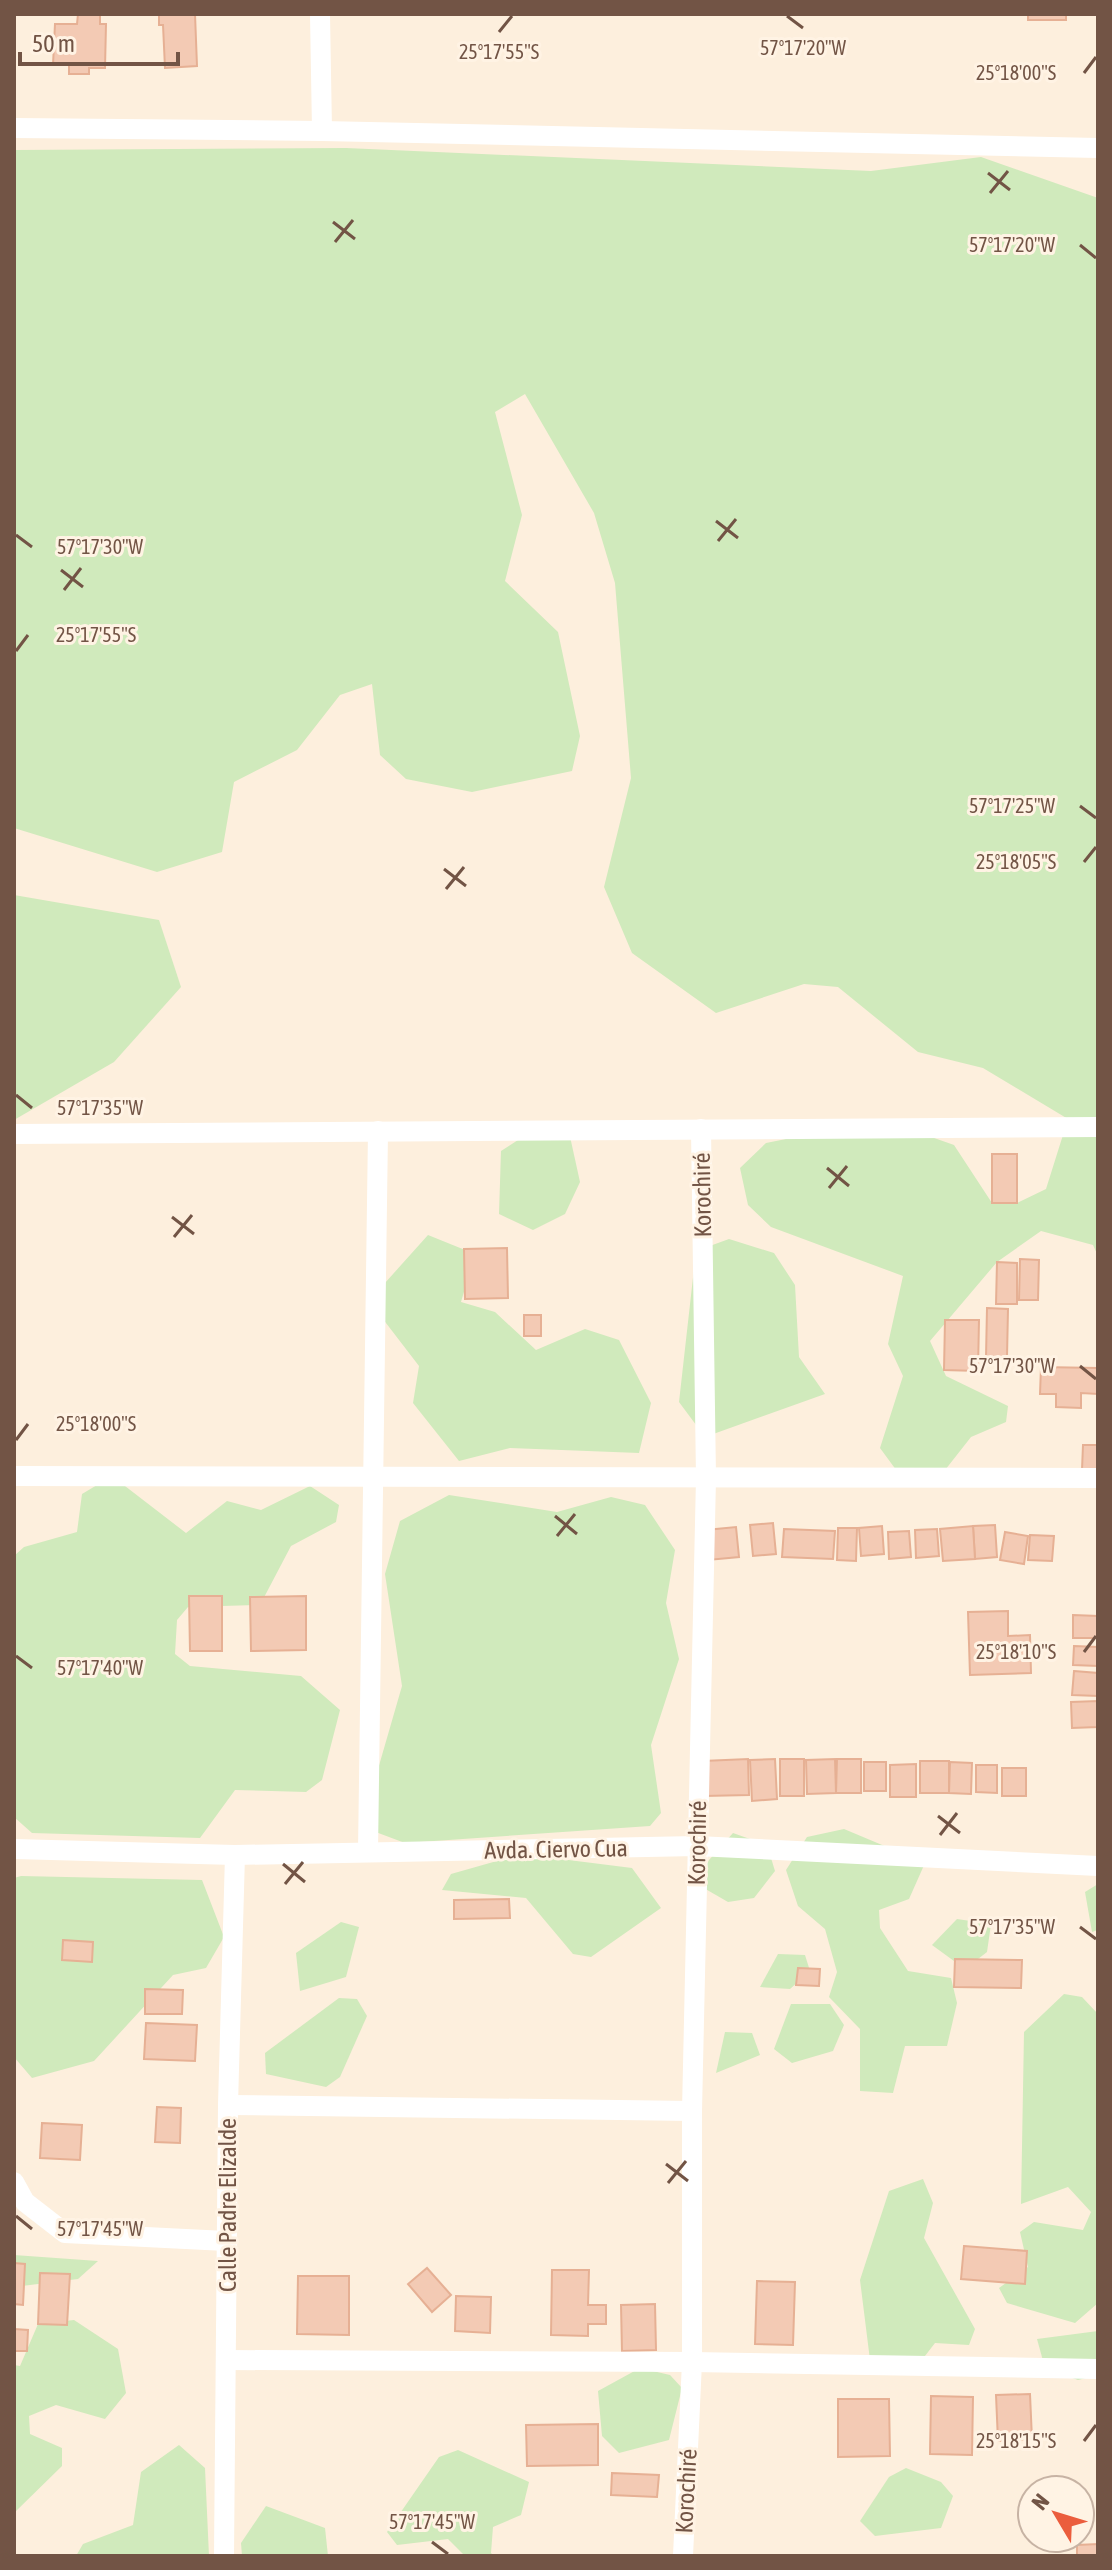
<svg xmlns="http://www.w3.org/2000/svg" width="1112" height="2570" font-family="'Asap Condensed',sans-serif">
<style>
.green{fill:#d0eabc}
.building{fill:#f3cab4;stroke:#e6b094;stroke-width:2}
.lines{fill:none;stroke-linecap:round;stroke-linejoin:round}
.minor{stroke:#fff;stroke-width:20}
.ticks{fill:none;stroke:#725445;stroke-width:3}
.labels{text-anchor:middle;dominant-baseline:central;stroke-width:6;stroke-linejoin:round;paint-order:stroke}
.street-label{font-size:24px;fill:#725445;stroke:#fff3e4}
.ticks-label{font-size:20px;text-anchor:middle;fill:#725445;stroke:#fff3e4;stroke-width:6;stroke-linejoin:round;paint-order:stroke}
</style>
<rect width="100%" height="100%" fill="#fdefdd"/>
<!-- green -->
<g class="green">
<polygon points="346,148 871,171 981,157 1098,198 1098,1256 1093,1245 1041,1231 997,1262 930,1341 946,1376 1008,1406 1006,1422 971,1437 938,1479 902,1478 880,1448 903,1376 888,1344 903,1276 771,1227 748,1205 740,1168 766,1143 801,1136 920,1133 954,1145 992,1203 1017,1203 1046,1189 1068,1119 983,1068 918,1052 838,987 804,984 716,1013 632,953 604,887 631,778 615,583 594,513 525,394 495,412 522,515 505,581 558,632 580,736 572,771 472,792 406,779 380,755 372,684 340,695 297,750 234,782 222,852 157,872 14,828 14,150"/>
<polygon points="14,895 159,920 181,987 114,1062 14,1120"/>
<polygon points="532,1131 569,1132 580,1182 565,1214 533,1230 499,1214 501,1151"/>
<polygon points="428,1235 475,1254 461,1302 495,1312 536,1350 585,1329 619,1340 651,1403 639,1453 510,1448 459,1461 413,1403 419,1366 376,1310 376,1293"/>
<polygon points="729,1239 774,1253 795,1285 799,1357 825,1394 705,1437 679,1402 696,1251"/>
<polygon points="112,1476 186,1533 227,1501 261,1510 310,1486 339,1505 336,1522 291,1546 260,1605 188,1607 177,1620 175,1654 190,1666 301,1676 340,1710 322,1780 306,1792 235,1790 200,1838 32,1833 14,1817 14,1556 24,1547 77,1532 82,1494"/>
<polygon points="449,1495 557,1512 611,1497 645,1505 675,1550 666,1603 679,1659 651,1745 661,1813 650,1826 405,1843 373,1831 365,1814 402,1686 385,1574 400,1521"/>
<polygon points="844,1829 925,1863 909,1899 879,1910 880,1928 908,1971 951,1978 957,2003 947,2046 905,2046 893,2093 860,2091 860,2029 829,1997 837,1972 825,1929 798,1906 786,1870 807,1837"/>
<polygon points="733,1833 767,1845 775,1871 754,1898 728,1902 702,1887 701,1869"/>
<polygon points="521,1854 632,1868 661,1908 591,1957 573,1954 526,1898 442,1890 451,1874"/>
<polygon points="21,1876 202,1880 224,1937 206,1968 173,1975 94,2061 32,2078 14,2057 14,1878"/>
<polygon points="1098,1884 1098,1930 1092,1932 1085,1892"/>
<polygon points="957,1919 991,1924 987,1952 965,1969 932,1945"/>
<polygon points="341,1922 359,1927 346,1977 300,1991 296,1953"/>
<polygon points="778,1954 805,1955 810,1971 790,1989 760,1987"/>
<polygon points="1064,1994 1082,1997 1098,2014 1098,2303 1075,2323 1007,2303 999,2288 1028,2267 1020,2232 1034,2222 1083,2230 1091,2212 1068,2187 1021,2204 1024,2032"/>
<polygon points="339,1998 357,1999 367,2016 340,2077 326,2087 266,2074 265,2053"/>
<polygon points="791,2004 830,2004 844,2025 833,2051 792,2063 774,2049"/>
<polygon points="725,2032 752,2033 760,2055 716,2073"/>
<polygon points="923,2179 933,2203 924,2238 975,2329 969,2345 935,2343 911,2374 870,2360 860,2280 889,2191"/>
<polygon points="14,2255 98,2261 78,2279 14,2287"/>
<polygon points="74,2320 118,2349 126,2393 105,2419 56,2405 29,2416 30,2434 62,2448 62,2466 14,2513 14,2365 20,2366 38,2324"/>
<polygon points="1098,2331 1098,2375 1078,2380 1045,2368 1037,2339"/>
<polygon points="640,2368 670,2375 682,2388 669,2440 619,2453 602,2436 598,2391"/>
<polygon points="179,2445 205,2468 209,2556 76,2556 83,2544 133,2525 141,2472"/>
<polygon points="458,2450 529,2482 521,2515 493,2527 491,2553 494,2556 465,2556 448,2539 397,2545 387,2532 439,2457"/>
<polygon points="906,2468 941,2482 953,2496 941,2528 875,2536 860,2521 889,2477"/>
<polygon points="266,2506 325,2528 328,2556 242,2556 241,2543"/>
</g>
<!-- building -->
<g class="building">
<polygon points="78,14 100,14 100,24 106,24 105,68 89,68 89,74 69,74 69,65 53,65 55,24 77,24"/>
<polygon points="159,14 195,14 197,66 165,68 163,25 159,25"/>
<rect x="1028" y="14" width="38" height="6"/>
<rect x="992" y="1154" width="25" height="49"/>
<polygon points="507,1248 508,1298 465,1299 464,1249"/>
<polygon points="1020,1259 1039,1260 1038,1300 1019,1300"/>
<polygon points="997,1262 1017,1263 1017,1304 996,1304"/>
<polygon points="987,1308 1008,1309 1007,1357 986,1357"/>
<rect x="524" y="1315" width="17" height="21"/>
<polygon points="945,1320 979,1320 978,1371 944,1370"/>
<polygon points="1041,1367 1098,1368 1098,1394 1081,1393 1081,1408 1056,1407 1056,1394 1040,1394"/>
<polygon points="1083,1445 1098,1445 1098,1470 1082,1470"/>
<polygon points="773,1523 776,1554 753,1556 750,1525"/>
<polygon points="995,1525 997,1557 975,1559 973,1526"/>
<polygon points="882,1526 884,1554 861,1556 859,1528"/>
<polygon points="973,1526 975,1559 943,1561 940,1529"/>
<polygon points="736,1527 739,1557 708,1560 706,1530"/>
<polygon points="838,1528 857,1528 856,1561 837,1560"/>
<polygon points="784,1529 835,1531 833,1559 782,1557"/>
<polygon points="937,1529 939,1556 916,1558 915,1530"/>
<polygon points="909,1531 911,1557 889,1559 888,1532"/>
<polygon points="1005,1532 1028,1536 1024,1564 1000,1560"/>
<polygon points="1030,1535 1054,1536 1052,1561 1028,1560"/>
<polygon points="189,1596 222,1596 222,1651 190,1651"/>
<polygon points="306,1596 306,1650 251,1651 250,1597"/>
<polygon points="1008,1611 1008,1636 1030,1635 1031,1673 970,1675 968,1612"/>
<polygon points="1073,1615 1098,1616 1098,1638 1073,1638"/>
<polygon points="1074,1646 1098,1647 1098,1666 1073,1665"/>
<polygon points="1074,1671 1098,1673 1098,1696 1072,1695"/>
<polygon points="1098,1701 1098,1727 1072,1728 1071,1702"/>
<polygon points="748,1759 749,1795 704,1796 703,1761"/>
<polygon points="775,1759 777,1799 752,1801 750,1760"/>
<rect x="780" y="1759" width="24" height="37"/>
<polygon points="835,1759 836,1793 807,1794 806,1760"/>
<polygon points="837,1759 861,1759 861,1793 836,1793"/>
<rect x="920" y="1761" width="29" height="32"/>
<rect x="864" y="1762" width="22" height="29"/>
<polygon points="950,1762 972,1763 971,1794 949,1793"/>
<polygon points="916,1764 916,1797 890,1797 890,1765"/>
<polygon points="976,1765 997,1765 997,1793 976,1792"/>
<rect x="1002" y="1768" width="24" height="28"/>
<polygon points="509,1899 510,1918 454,1919 454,1900"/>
<polygon points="63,1940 93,1942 92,1962 62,1960"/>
<polygon points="955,1959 1022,1960 1021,1988 954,1987"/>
<polygon points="798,1968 820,1969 819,1986 796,1985"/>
<polygon points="145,1989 183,1990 182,2014 145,2014"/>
<polygon points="146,2023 197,2025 195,2061 144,2059"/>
<polygon points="157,2107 181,2108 180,2143 155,2142"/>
<polygon points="42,2123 82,2125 80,2160 40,2158"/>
<polygon points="964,2246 1027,2251 1025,2284 961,2279"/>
<polygon points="14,2263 25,2264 23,2305 14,2304"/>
<polygon points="427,2268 451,2295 432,2312 408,2284"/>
<polygon points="552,2270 589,2270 588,2305 606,2305 606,2324 588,2324 588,2336 551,2335"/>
<polygon points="40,2273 70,2274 67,2325 38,2324"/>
<polygon points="298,2276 349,2276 349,2335 297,2334"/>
<polygon points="757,2281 795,2282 793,2345 755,2344"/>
<polygon points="456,2296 491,2297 490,2333 455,2331"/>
<polygon points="655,2304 656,2350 622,2351 621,2305"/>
<polygon points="14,2329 28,2330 27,2351 14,2351"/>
<polygon points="1030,2394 1032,2439 998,2441 996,2395"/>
<polygon points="931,2396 973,2397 972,2455 930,2454"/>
<polygon points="838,2399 889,2399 890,2456 838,2457"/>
<polygon points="598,2424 598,2465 527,2466 526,2425"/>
<polygon points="612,2473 659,2475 657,2497 611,2495"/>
<polygon points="1098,2544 1098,2556 1077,2556 1077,2545"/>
</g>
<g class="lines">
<!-- minor -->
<g class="minor">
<polyline points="320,14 322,131"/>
<polyline points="14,128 322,131 1098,148"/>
<polyline points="14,1134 1098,1127"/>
<polyline points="14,1476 1098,1478"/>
<polyline points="14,1849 235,1855 697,1846 1098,1866"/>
<polyline points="368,1852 378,1131"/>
<polyline points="228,2105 692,2111"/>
<polyline points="14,2182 25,2202 65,2233 226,2241"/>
<polyline points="226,2360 692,2362 1098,2369"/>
<polyline points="224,2556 228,2105 235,1855"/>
<polyline points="683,2556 692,2362 692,2111 706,1478 701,1129"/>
</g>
</g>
<!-- ticks -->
<path class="ticks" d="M787 16 803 28M499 32 512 16M1084 73 1096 57M988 173 1010 190M990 193 1008 171M333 222 355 239M335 242 353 220M1080 245 1096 258M716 521 738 538M16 535 32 547M718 541 736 519M61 570 83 587M64 590 81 568M16 651 28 635M1080 806 1096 818M1084 862 1096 847M444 869 466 886M446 889 464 867M16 1095 32 1108M827 1168 849 1186M829 1188 847 1166M172 1217 194 1234M174 1237 192 1215M1080 1366 1096 1379M16 1440 28 1424M555 1516 577 1534M557 1536 575 1514M1084 1652 1096 1636M16 1656 32 1668M938 1816 960 1833M940 1835 957 1813M283 1864 305 1882M285 1884 303 1862M1080 1927 1096 1939M666 2164 688 2181M668 2183 686 2161M16 2216 32 2229M1084 2441 1096 2425M432 2542 448 2554"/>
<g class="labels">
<!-- street labels -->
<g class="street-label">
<text transform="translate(702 1195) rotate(-91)">Korochiré</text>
<text transform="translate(697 1843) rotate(-89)">Korochiré</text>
<text transform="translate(556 1849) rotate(-1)">Avda. Ciervo Cua</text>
<text transform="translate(227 2205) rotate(-90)">Calle Padre Elizalde</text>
<text transform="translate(686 2491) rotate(-87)">Korochiré</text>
</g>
</g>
<g class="ticks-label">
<text x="803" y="55">57°17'20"W</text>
<text x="499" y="59">25°17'55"S</text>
<text x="1016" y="80">25°18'00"S</text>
<text x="1012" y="252">57°17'20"W</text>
<text x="100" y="554">57°17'30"W</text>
<text x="96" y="642">25°17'55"S</text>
<text x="1012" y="813">57°17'25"W</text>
<text x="1016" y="869">25°18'05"S</text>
<text x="100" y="1115">57°17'35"W</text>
<text x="1012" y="1373">57°17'30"W</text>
<text x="96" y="1431">25°18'00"S</text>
<text x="1016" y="1659">25°18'10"S</text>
<text x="100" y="1675">57°17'40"W</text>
<text x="1012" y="1934">57°17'35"W</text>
<text x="100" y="2236">57°17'45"W</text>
<text x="1016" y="2448">25°18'15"S</text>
<text x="432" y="2529">57°17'45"W</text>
</g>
<!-- border -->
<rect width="1112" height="2570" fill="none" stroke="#725445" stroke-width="32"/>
<!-- north arrow -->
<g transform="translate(1056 2514) rotate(308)"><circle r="38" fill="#fff3e4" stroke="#c7b3a4" stroke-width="2"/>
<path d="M0-6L14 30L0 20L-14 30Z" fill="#eb5d3d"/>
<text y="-12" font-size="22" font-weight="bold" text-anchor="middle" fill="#725445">N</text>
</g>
<!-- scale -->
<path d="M20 52v12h158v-12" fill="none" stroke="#725445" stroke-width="4"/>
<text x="32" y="52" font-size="24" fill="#725445" stroke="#fff3e4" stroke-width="6" paint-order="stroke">50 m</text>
</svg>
